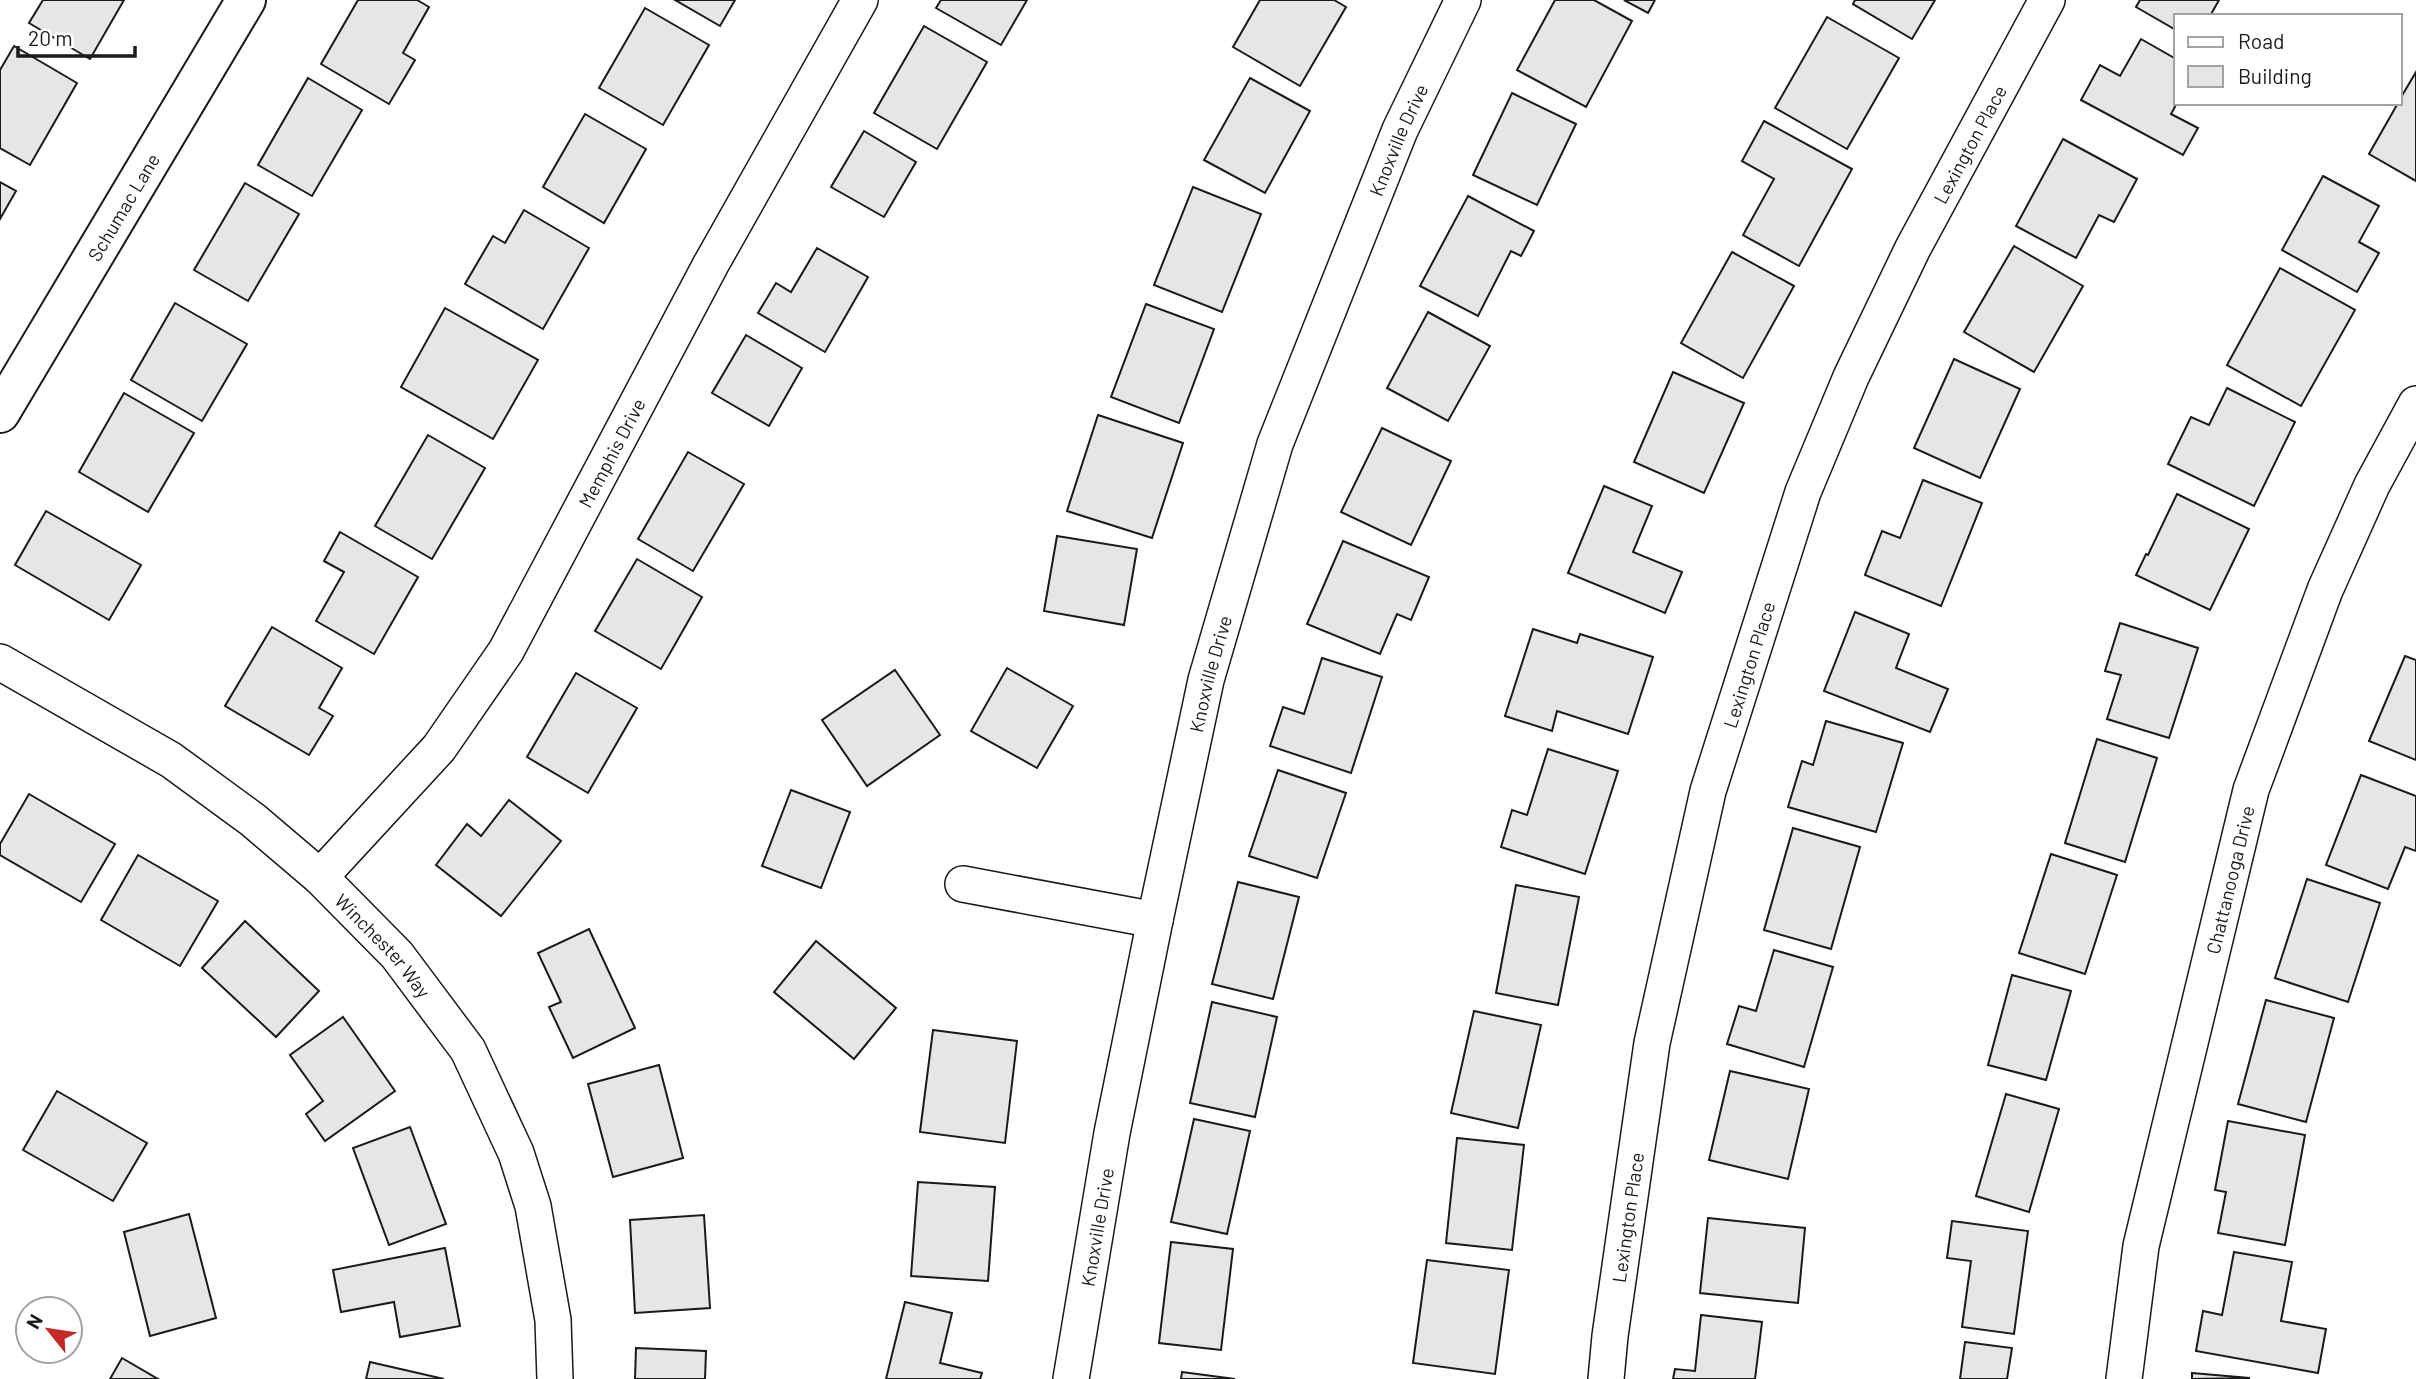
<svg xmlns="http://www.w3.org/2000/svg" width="2416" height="1379" font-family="Barlow,sans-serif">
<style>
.building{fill:#e6e6e6;stroke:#1a1a1a;stroke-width:2}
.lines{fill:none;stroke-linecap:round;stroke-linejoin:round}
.minor-casing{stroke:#1a1a1a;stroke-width:38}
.tertiary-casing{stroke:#1a1a1a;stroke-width:42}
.minor{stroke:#fff;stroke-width:35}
.tertiary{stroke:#fff;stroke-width:38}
.labels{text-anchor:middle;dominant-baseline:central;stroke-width:5;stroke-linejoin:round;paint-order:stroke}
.street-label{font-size:19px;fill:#1a1a1a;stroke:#fff}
</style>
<rect width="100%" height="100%" fill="#fff"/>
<!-- building -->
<g class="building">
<polygon points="43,0 124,0 90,59 29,23"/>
<polygon points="358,0 417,0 429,7 403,53 415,60 389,104 321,64"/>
<polygon points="675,0 735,0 720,26"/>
<polygon points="941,0 1027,0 1001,45 936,8"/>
<polygon points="1260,0 1334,0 1346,7 1300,86 1233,47"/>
<polygon points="1555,0 1594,0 1632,21 1586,107 1517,70"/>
<polygon points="1624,0 1655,0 1648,13"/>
<polygon points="1855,0 1935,0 1912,39 1853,4"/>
<polygon points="2140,0 2219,0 2210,16 2176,16 2176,30 2136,7"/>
<polygon points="645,8 709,45 663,125 599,88"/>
<polygon points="1827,17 1899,58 1847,149 1775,108"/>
<polygon points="924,26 987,62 937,149 874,113"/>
<polygon points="2141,39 2176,59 2177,103 2171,114 2198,128 2183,155 2081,100 2100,65 2120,76"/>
<polygon points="14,46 77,83 30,165 0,148 0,70"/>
<polygon points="2416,72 2416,181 2369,154 2398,103 2400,103 2400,99"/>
<polygon points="308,78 362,110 312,196 258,165"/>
<polygon points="1250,78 1310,111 1265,193 1204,160"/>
<polygon points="1512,93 1576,124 1537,205 1473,175"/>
<polygon points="585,114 646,149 604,223 543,187"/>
<polygon points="1764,121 1852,169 1799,266 1743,235 1774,179 1742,161"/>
<polygon points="864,131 916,162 884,217 831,187"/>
<polygon points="2063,139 2137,179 2114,222 2099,215 2076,258 2016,226"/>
<polygon points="2323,176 2379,206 2359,242 2379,253 2357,292 2282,250"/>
<polygon points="0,182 16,191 0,219"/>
<polygon points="245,183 299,214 248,301 194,270"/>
<polygon points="1193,187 1261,214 1222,312 1154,285"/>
<polygon points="1468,196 1534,231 1521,256 1511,251 1478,316 1420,286"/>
<polygon points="524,210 589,248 543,329 465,284 493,236 505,243"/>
<polygon points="2014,246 2083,286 2034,372 1964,332"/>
<polygon points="817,248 868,277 825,352 758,313 776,283 791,292"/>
<polygon points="1732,252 1794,286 1743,378 1681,343"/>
<polygon points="2280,268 2355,310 2301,406 2227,365"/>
<polygon points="175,303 247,344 202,421 131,380"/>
<polygon points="1146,304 1214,329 1179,423 1111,397"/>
<polygon points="445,308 538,360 493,439 401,387"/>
<polygon points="1428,312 1490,346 1448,421 1387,388"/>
<polygon points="746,335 802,368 769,426 712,393"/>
<polygon points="1954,359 2020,389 1980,478 1914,448"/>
<polygon points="1673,372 1744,403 1704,493 1634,462"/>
<polygon points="2227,388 2295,422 2254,506 2168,464 2191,417 2209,425"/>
<polygon points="124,393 194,433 148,512 79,472"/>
<polygon points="1098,415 1183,443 1152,538 1067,511"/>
<polygon points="1382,428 1451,461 1411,545 1341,512"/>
<polygon points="428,435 485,468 432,559 375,526"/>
<polygon points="688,452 744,484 693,571 638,539"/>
<polygon points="1923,480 1982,503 1941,606 1865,575 1882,531 1900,538"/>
<polygon points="1604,486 1652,506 1633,552 1682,572 1665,613 1568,573"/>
<polygon points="2177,494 2249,529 2210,610 2136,575 2146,554 2148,555"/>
<polygon points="46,511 141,565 109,620 15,565"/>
<polygon points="340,532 418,577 374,654 316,621 344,572 324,561"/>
<polygon points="1057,536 1137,549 1124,625 1044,611"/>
<polygon points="1343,541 1429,577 1411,620 1397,614 1380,654 1307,624"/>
<polygon points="637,559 702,597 661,669 595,631"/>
<polygon points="1855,612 1909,634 1896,668 1948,689 1930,732 1824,691"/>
<polygon points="2120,623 2198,648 2169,738 2107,719 2121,675 2105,671"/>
<polygon points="272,627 342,668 319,708 333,716 309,755 225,706"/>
<polygon points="1533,629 1577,643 1580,634 1653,657 1628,734 1557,711 1552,731 1505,716"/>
<polygon points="2405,656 2416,660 2416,760 2369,741"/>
<polygon points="1322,658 1382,677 1351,773 1270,746 1283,707 1304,714"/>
<polygon points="1007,668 1073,706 1037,768 971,731"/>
<polygon points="895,670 940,735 867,786 822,720"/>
<polygon points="576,673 637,708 588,793 527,757"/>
<polygon points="1826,721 1903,743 1876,832 1788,807 1802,761 1813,765"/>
<polygon points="2097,739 2157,758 2125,862 2065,843"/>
<polygon points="1548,749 1618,771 1585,874 1501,847 1512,810 1527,815"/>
<polygon points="1278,770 1346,793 1317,878 1249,856"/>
<polygon points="2361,775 2416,796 2416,851 2405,847 2388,889 2326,865"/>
<polygon points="791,790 850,812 821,888 762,866"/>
<polygon points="29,794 115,844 81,902 0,855 0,844"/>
<polygon points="509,800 561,841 501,916 436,865 467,824 481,836"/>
<polygon points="1793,828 1860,847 1831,949 1764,930"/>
<polygon points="2051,854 2117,875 2085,974 2019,953"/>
<polygon points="138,855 218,901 180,966 101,920"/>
<polygon points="2307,879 2380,903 2348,1002 2275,978"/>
<polygon points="1238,882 1299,897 1273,999 1212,984"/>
<polygon points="1516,885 1579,897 1558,1005 1496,993"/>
<polygon points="245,921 319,991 276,1037 202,968"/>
<polygon points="589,929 635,1028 573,1058 549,1007 561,1002 538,953"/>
<polygon points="816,941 896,1008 854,1059 774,992"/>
<polygon points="1774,950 1833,967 1804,1067 1727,1044 1739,1006 1756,1011"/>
<polygon points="2012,975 2071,991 2046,1080 1988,1065"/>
<polygon points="2266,1000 2334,1018 2306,1122 2238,1104"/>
<polygon points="1212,1002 1277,1017 1255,1117 1190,1103"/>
<polygon points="1474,1011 1541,1025 1518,1128 1451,1113"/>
<polygon points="343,1017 395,1091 325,1141 306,1114 323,1101 290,1055"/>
<polygon points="933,1030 1017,1041 1005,1143 920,1132"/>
<polygon points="659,1065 683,1158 613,1177 588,1084"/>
<polygon points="1730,1071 1809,1089 1788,1179 1709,1160"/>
<polygon points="57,1091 147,1143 113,1201 23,1150"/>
<polygon points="2006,1094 2059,1109 2029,1212 1976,1196"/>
<polygon points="1194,1119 1250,1131 1227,1234 1171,1222"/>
<polygon points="2228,1121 2305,1135 2285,1245 2218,1233 2226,1192 2215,1190"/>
<polygon points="410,1127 446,1224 389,1245 353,1148"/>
<polygon points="1457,1138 1524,1145 1512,1250 1446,1243"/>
<polygon points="918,1182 995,1187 988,1281 911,1276"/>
<polygon points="189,1214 216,1318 150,1336 124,1232"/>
<polygon points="704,1215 710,1308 635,1313 630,1220"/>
<polygon points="1708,1218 1805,1228 1798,1303 1700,1293"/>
<polygon points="1952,1221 2028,1231 2014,1334 1962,1327 1971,1261 1947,1258"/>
<polygon points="1171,1242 1233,1249 1221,1350 1159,1343"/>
<polygon points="445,1248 460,1326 400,1337 394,1302 341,1312 333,1270"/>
<polygon points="2234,1252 2292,1262 2281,1321 2326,1329 2318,1373 2196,1351 2203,1311 2222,1315"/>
<polygon points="1427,1260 1509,1270 1495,1374 1413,1363"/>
<polygon points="905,1302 952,1313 940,1363 982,1373 980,1379 886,1379"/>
<polygon points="1701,1315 1762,1322 1755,1379 1673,1379 1675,1369 1695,1371"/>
<polygon points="1965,1342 2012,1348 2007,1379 1960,1379"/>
<polygon points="636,1348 706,1351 705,1379 635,1379"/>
<polygon points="122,1358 158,1379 110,1379"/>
<polygon points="370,1362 444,1379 366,1379"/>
<polygon points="1182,1372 1235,1379 1181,1379"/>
<polygon points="2192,1373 2250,1378 2192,1379"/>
</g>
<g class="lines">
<defs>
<g id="minor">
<path id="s1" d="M0 662 171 760 253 820 320 877 397 955 468 1050 516 1153 533 1206 553 1320 555 1379"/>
<path id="s2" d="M320 877 439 748 506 651 711 264 860 0"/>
<polyline points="963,884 1155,920"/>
<path id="s3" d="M1071 1379 1112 1133 1155 920 1206 680 1275 444 1400 130 1463 0"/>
<path id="s4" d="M1606 1379 1610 1336 1652 1043 1708 791 1803 492 1851 377 1913 248 2047 0"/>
<path id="s5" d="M2124 1379 2141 1246 2251 790 2325 590 2372 485 2416 404"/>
</g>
<g id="tertiary">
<path id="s6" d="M0 413 246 0"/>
</g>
</defs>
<!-- minor casing -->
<use href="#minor" class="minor-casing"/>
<!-- tertiary casing -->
<use href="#tertiary" class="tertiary-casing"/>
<!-- minor -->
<use href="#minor" class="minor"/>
<!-- tertiary -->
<use href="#tertiary" class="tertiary"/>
</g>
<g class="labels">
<!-- street labels -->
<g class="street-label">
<text stroke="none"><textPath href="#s3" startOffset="1286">Knoxville Drive</textPath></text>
<text stroke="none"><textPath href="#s4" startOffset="1297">Lexington Place</textPath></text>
<text stroke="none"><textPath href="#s6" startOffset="240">Schumac Lane</textPath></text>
<text stroke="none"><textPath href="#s2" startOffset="518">Memphis Drive</textPath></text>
<text stroke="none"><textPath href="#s4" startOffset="730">Lexington Place</textPath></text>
<text stroke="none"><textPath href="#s3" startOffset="719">Knoxville Drive</textPath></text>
<text stroke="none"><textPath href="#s5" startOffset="511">Chattanooga Drive</textPath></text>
<text stroke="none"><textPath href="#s1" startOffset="480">Winchester Way</textPath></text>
<text stroke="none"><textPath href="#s4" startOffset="163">Lexington Place</textPath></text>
<text stroke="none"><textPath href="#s3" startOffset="154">Knoxville Drive</textPath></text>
</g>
</g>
<!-- legend -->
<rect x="2174" y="14" width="228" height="91" fill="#ffffff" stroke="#a3a3a3" stroke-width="2"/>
<rect x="2188" y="37" width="35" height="10" fill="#ffffff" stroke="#a3a3a3" stroke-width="2"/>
<text x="2238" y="49" font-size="21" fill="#1a1a1a">Road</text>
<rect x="2188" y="66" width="35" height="21" fill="#e6e6e6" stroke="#a3a3a3" stroke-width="2"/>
<text x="2238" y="84" font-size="21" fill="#1a1a1a">Building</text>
<!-- north arrow -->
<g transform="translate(49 1330) rotate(300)"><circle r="33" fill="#ffffff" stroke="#a3a3a3" stroke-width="2"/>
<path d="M0-5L12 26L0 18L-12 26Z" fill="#c62828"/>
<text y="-10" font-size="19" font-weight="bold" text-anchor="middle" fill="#1a1a1a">N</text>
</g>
<!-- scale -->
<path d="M18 46v10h117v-10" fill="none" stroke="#1a1a1a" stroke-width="3.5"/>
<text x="28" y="46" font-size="21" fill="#1a1a1a" stroke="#ffffff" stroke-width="5" paint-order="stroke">20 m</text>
</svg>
